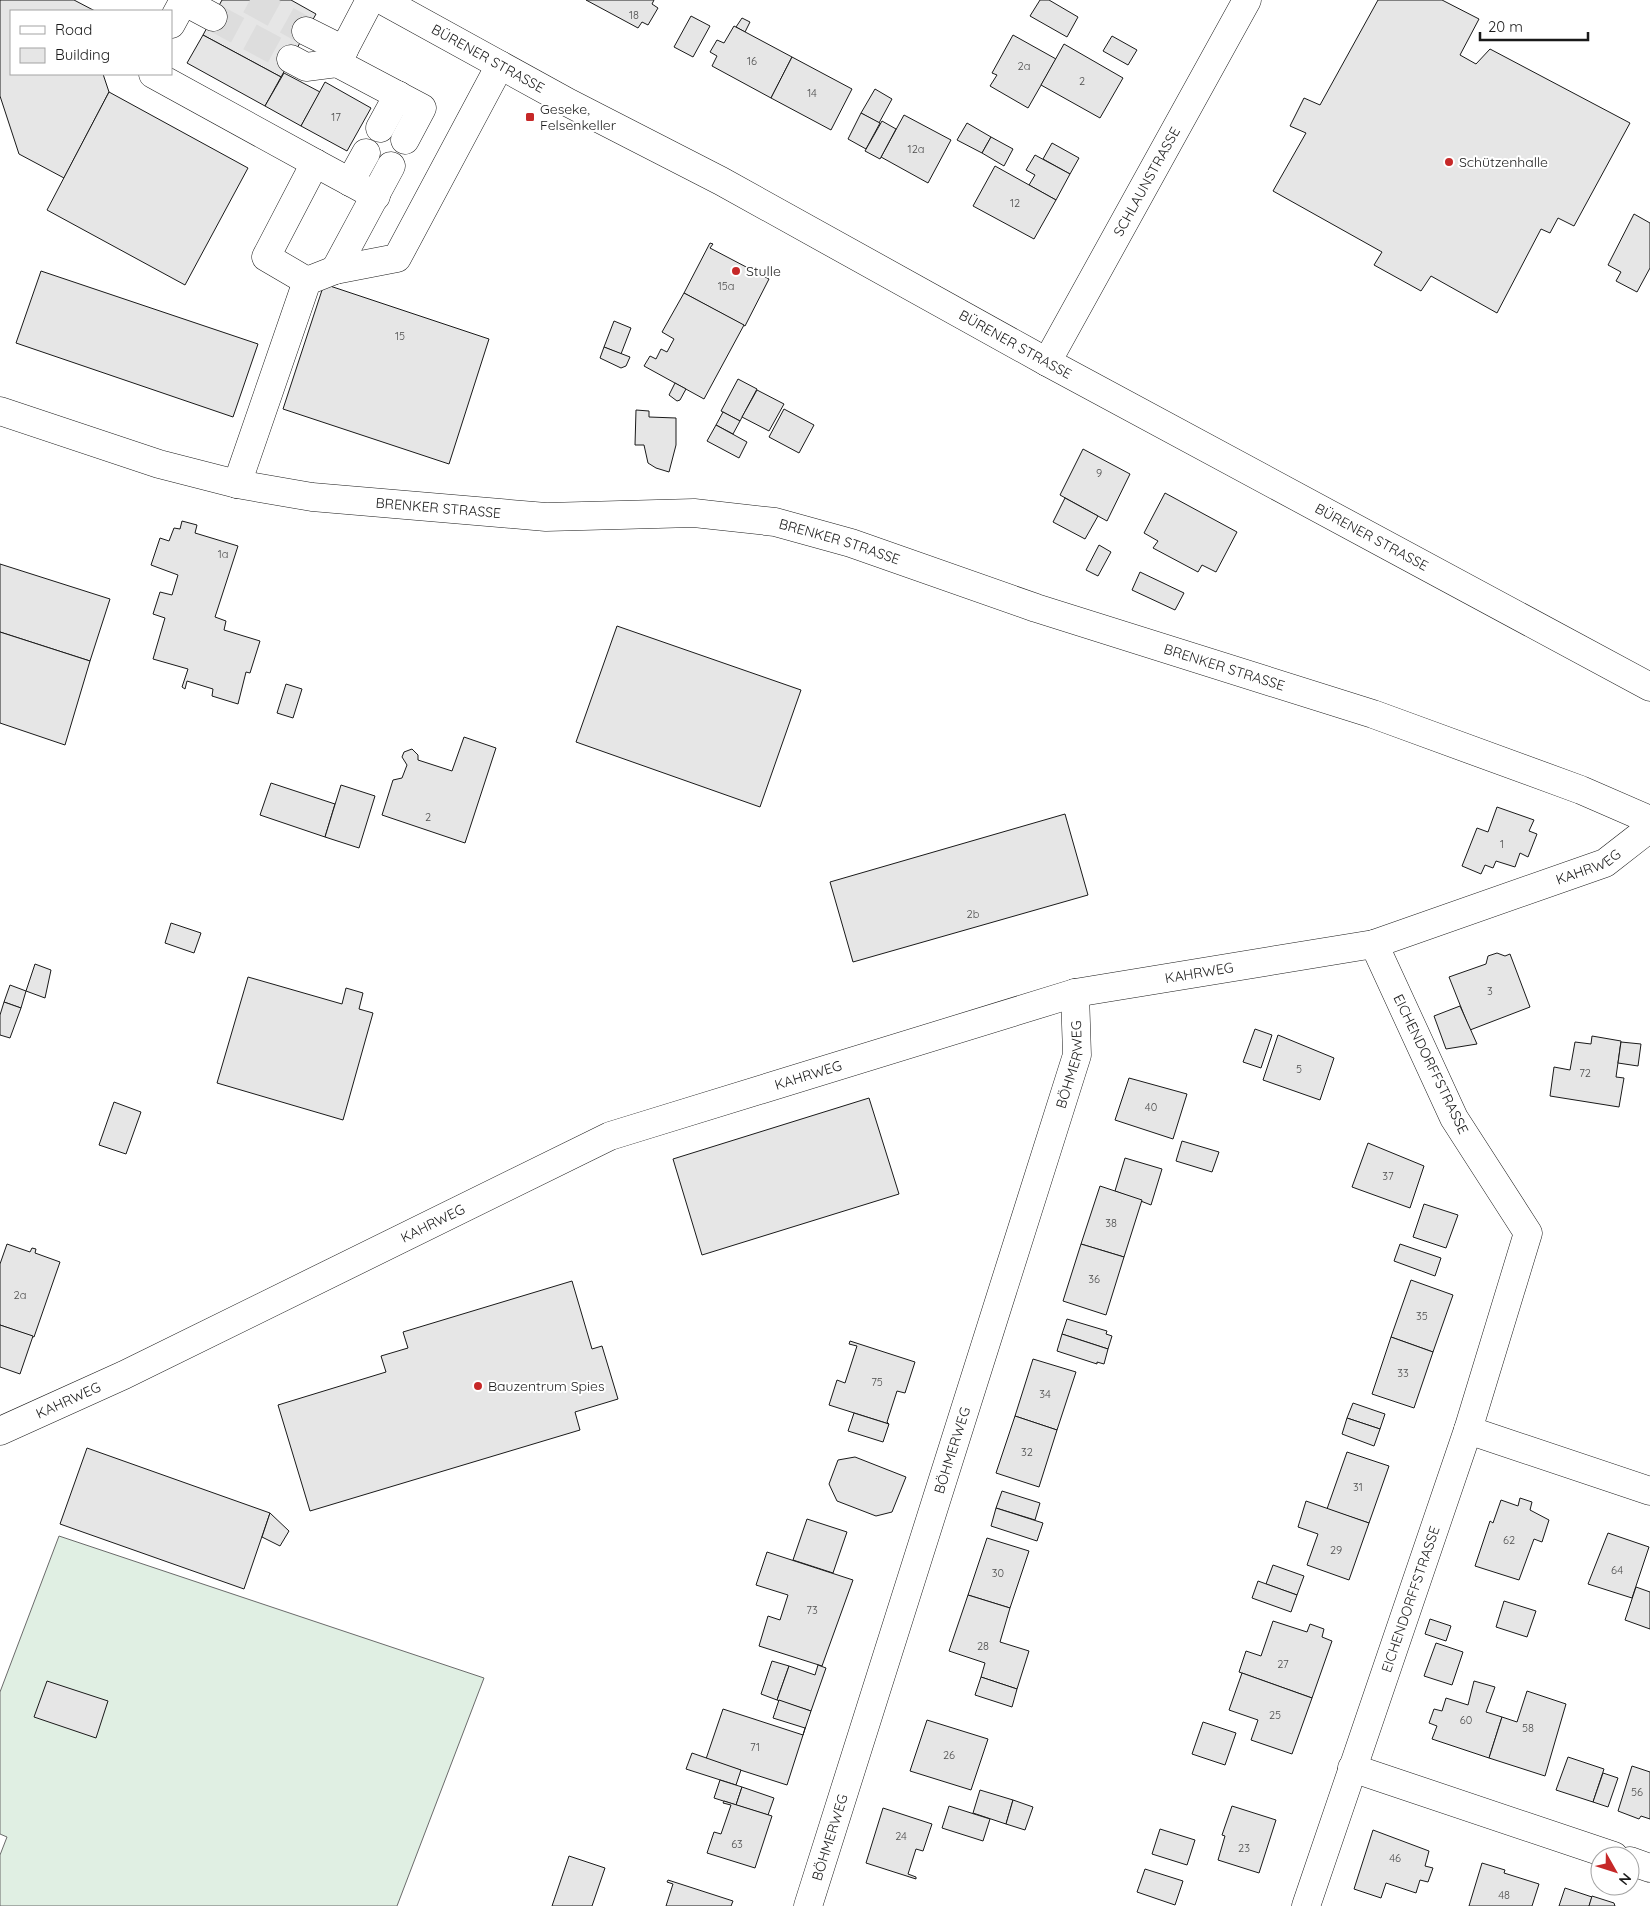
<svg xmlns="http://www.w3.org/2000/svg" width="1650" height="1906" font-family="Quicksand,sans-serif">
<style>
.grass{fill:#e0efe3;stroke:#6a6a6a}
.building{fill:#e6e6e6;stroke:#1a1a1a}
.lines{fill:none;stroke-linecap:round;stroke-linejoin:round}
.minor-tunnel{stroke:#ddd;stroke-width:28;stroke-dasharray:28 14;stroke-linecap:butt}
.minor-casing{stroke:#1a1a1a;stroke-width:29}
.major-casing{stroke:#1a1a1a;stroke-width:29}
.minor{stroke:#fff;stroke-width:28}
.major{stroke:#fff;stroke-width:28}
.poi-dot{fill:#c62828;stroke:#fff;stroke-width:2}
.labels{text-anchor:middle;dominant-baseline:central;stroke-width:4;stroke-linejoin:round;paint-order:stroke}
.number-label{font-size:11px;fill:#4d4d4d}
.street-label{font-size:14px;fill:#1a1a1a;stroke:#fff}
.poi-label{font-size:14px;fill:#1a1a1a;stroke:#fff;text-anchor:start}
</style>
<rect width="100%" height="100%" fill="#fff"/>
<!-- grass -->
<polygon class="grass" points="59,1536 484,1678 397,1906 0,1906 0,1855 7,1837 0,1834 0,1692"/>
<!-- building -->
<g class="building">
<polygon points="0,0 74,0 95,11 11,11 11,74 103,74 109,92 64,178 19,154 0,96"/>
<polygon points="222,0 291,0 316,14 281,77 203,35"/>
<polygon points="586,0 654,0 652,4 658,8 648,25 642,22 638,28"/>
<polygon points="1040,0 1049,0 1078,17 1067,37 1030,16"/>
<polygon points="1378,0 1442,0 1479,19 1460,55 1476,64 1490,49 1630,123 1574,226 1558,218 1550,233 1541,229 1497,313 1431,276 1421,291 1374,265 1382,252 1273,191 1306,133 1290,126 1304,98 1320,105"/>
<polygon points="691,16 710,26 693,57 674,47"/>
<polygon points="742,18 750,22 745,32 736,27"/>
<polygon points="734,26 792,57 771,98 712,66 717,56 710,52 717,40 724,43"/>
<polygon points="203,35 281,77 265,106 187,63"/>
<polygon points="1013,35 1056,59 1028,108 990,86 997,75 992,73"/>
<polygon points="1112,36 1137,50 1128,65 1103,51"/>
<polygon points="1064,44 1123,78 1100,118 1041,85"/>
<polygon points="792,57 852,89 831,130 771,98"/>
<polygon points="284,73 320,92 301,126 265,106"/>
<polygon points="325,82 371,108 347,151 301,126"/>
<polygon points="875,89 892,99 879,123 861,113"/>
<polygon points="109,92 248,168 185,285 47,210"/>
<polygon points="861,113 880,123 866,149 848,139"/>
<polygon points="904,115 951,140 928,183 881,157"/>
<polygon points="882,121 896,129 880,159 865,151"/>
<polygon points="967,123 991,137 982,153 957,140"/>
<polygon points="991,137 1013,149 1004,166 982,153"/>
<polygon points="1052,143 1079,158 1070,174 1043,159"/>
<polygon points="1035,155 1070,174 1056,200 1029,185 1035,175 1026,170"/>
<polygon points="995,166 1056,200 1034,239 973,206"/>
<polygon points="1634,214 1650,223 1650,268 1637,292 1616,281 1621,272 1608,265"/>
<polygon points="710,243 713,244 710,248 769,279 745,326 684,293"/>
<polygon points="41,271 258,344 233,417 16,343"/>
<polygon points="324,284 489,339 449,464 283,409"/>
<polygon points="684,293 744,325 704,399 644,366 650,356 656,359 661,349 667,352 674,339 662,332"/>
<polygon points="614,321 631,328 621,354 604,347"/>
<polygon points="604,347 630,357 626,366 621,368 600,358"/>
<polygon points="738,379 757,389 740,421 721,411"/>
<polygon points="675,383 686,389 680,400 677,401 669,395"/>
<polygon points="757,390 784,404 769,431 742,417"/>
<polygon points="784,409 814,425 799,453 769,437"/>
<polygon points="636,410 649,411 649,417 676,418 676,445 669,472 656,468 648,463 644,445 635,445"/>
<polygon points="723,412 740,421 733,434 716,425"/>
<polygon points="716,425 747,442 739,458 707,441"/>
<polygon points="1083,449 1130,474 1107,521 1060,495"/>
<polygon points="1165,493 1237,532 1216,572 1202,565 1198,572 1153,548 1158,541 1144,533"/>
<polygon points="1065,498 1098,516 1085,539 1053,522"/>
<polygon points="182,521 197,525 195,533 238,546 215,617 226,621 224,630 260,641 250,673 246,672 238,704 212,696 213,689 187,681 185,689 182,687 188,669 153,659 165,618 153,614 160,592 172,595 178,575 151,565 160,538 169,541 174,528 180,529"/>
<polygon points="1099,545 1111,552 1098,576 1086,570"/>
<polygon points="0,564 110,599 90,661 0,632"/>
<polygon points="1140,572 1184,593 1175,610 1132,590"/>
<polygon points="617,626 801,690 760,807 576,742"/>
<polygon points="0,632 90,661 65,745 0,723"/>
<polygon points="286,684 302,689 293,718 277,713"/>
<polygon points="464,737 496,748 465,843 382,815 393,780 402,778 407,765 402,757 404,752 412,749 418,755 418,760 452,771"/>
<polygon points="271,783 335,804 325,837 260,815"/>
<polygon points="341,785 375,796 359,848 325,837"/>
<polygon points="1497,807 1534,820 1529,831 1537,834 1528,857 1520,853 1515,867 1496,861 1493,868 1485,865 1481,874 1462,866 1477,828 1488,832"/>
<polygon points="1065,814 1088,895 853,962 830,882"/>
<polygon points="171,923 201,933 194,953 165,943"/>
<polygon points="1497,953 1505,956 1510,954 1530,1007 1470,1030 1449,977 1486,964 1488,956"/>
<polygon points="35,964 51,970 45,998 26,991"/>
<polygon points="248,977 342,1004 346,988 363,993 359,1009 373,1013 343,1120 217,1083"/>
<polygon points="10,985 26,991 21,1008 4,1002"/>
<polygon points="4,1002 21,1008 10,1038 0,1035 0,1015"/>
<polygon points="1460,1006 1477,1044 1446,1049 1434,1016"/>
<polygon points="1255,1029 1272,1035 1261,1068 1243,1062"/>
<polygon points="1278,1035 1334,1058 1320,1100 1263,1080"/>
<polygon points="1592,1036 1621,1041 1616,1077 1624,1078 1619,1107 1550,1096 1554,1067 1570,1070 1575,1042 1591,1044"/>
<polygon points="1621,1042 1641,1044 1638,1066 1618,1063"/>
<polygon points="1129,1078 1187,1094 1173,1139 1115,1120"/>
<polygon points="869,1098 899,1194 702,1255 673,1159"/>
<polygon points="114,1102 141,1112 126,1154 99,1145"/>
<polygon points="1182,1141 1219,1152 1212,1172 1176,1161"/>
<polygon points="1368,1143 1424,1166 1410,1208 1352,1187"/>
<polygon points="1125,1158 1162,1169 1151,1205 1115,1191"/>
<polygon points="1100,1186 1142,1200 1124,1257 1081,1244"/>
<polygon points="1424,1204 1458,1215 1446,1248 1413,1237"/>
<polygon points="7,1244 30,1252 32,1248 36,1249 35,1253 60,1262 34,1337 0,1325 0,1264"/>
<polygon points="1081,1244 1124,1257 1106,1315 1063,1301"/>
<polygon points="1400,1244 1441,1258 1435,1276 1394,1261"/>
<polygon points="1411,1280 1453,1295 1433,1352 1391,1337"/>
<polygon points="572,1281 592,1349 602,1346 618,1399 575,1412 580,1430 310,1511 278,1405 386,1372 381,1356 408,1348 403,1332"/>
<polygon points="1067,1319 1107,1331 1106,1334 1112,1336 1108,1349 1062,1334"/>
<polygon points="0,1325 33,1336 20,1374 0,1367"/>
<polygon points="1062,1334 1108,1349 1104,1364 1097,1362 1097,1364 1057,1351"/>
<polygon points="1391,1337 1433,1352 1414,1408 1372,1394"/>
<polygon points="850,1341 915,1362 905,1393 897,1391 887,1422 889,1424 829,1405 837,1380 845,1383 857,1346 849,1344"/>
<polygon points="1033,1359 1076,1372 1057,1430 1015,1416"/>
<polygon points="1353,1403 1385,1414 1380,1429 1347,1418"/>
<polygon points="854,1413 889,1424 883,1442 848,1431"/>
<polygon points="1015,1416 1057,1430 1039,1487 996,1473"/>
<polygon points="1347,1418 1380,1429 1374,1446 1342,1434"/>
<polygon points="87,1448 270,1513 244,1589 60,1524"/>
<polygon points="1347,1452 1389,1466 1369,1523 1327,1509"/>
<polygon points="855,1457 906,1477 892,1512 876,1516 837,1501 829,1484 838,1460"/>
<polygon points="1002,1491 1040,1503 1035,1520 996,1508"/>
<polygon points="1520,1498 1532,1502 1530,1510 1549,1520 1542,1542 1534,1539 1519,1580 1475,1566 1490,1521 1493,1523 1501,1500 1518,1506"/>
<polygon points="1306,1501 1369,1523 1349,1580 1307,1565 1318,1534 1298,1527"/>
<polygon points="996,1508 1043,1523 1037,1541 991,1526"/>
<polygon points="270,1513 289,1531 280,1546 262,1537"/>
<polygon points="807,1519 847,1532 833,1573 793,1560"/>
<polygon points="1608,1533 1649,1547 1632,1598 1588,1584"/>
<polygon points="987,1538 1029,1551 1010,1608 968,1595"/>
<polygon points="767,1552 853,1580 822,1666 759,1646 768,1616 780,1620 788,1595 756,1585"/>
<polygon points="1273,1565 1304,1576 1297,1595 1266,1584"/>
<polygon points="1258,1581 1297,1595 1291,1612 1252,1598"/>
<polygon points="1636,1587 1650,1592 1650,1629 1625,1620"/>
<polygon points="968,1595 1010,1608 1000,1642 1029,1651 1017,1689 981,1677 985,1663 949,1651"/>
<polygon points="1504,1601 1536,1611 1527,1637 1496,1627"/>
<polygon points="1430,1619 1451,1626 1446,1641 1425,1634"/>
<polygon points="1273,1621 1307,1632 1310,1624 1324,1629 1322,1637 1332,1641 1312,1698 1239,1672 1246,1651 1261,1656"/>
<polygon points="1436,1643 1463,1652 1452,1685 1424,1676"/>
<polygon points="772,1661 789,1666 777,1700 761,1694"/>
<polygon points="818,1665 826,1668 811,1711 777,1700 789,1666 815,1675"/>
<polygon points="1242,1673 1312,1698 1292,1754 1251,1740 1258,1720 1229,1710"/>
<polygon points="981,1677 1017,1689 1012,1707 975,1695"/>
<polygon points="47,1681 108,1701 96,1738 34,1717"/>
<polygon points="1474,1681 1495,1687 1486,1712 1502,1717 1489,1758 1432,1739 1437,1726 1429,1723 1434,1709 1442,1711 1446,1698 1468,1705"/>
<polygon points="1527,1691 1566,1704 1545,1776 1489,1758 1502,1717 1517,1722"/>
<polygon points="779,1700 811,1711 803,1735 805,1728 773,1718"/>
<polygon points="723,1709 803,1735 787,1785 706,1759"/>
<polygon points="927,1720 988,1739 971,1790 910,1771"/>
<polygon points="1203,1722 1236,1733 1225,1765 1192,1754"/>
<polygon points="692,1753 741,1770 736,1785 686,1769"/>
<polygon points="1568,1757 1604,1769 1593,1802 1556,1790"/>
<polygon points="1632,1766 1650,1772 1650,1819 1641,1816 1639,1819 1618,1811"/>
<polygon points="1603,1773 1618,1778 1608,1807 1593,1802"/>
<polygon points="720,1780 742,1787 736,1805 714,1798"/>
<polygon points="742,1787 774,1798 768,1815 736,1805"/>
<polygon points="980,1790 1013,1800 1006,1824 973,1813"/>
<polygon points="1013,1800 1033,1807 1025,1830 1006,1824"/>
<polygon points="724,1801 772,1816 755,1868 707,1853 714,1832 721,1834 731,1805 723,1803"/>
<polygon points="949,1806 990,1819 983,1841 942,1828"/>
<polygon points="1232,1806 1276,1820 1259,1873 1218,1860 1225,1836 1222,1835"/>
<polygon points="883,1808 932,1824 923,1851 916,1849 908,1874 916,1877 916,1879 866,1863"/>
<polygon points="1160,1829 1195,1840 1187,1865 1152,1854"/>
<polygon points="1373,1830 1429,1851 1425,1866 1433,1868 1428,1882 1420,1880 1416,1893 1386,1883 1381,1898 1354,1889"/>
<polygon points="569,1856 605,1868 592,1906 552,1906"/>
<polygon points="1482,1863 1505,1870 1504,1873 1539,1884 1532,1906 1469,1906"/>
<polygon points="1145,1869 1183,1881 1175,1905 1137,1892"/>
<polygon points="668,1880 733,1901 731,1906 666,1906 673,1884 667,1882"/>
<polygon points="1565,1888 1592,1897 1589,1906 1559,1906"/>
<polygon points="1592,1896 1614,1903 1615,1906 1589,1906"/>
</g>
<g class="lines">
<!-- minor-tunnel -->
<g class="minor-tunnel">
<polyline points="250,0 306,31"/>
<polyline points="213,17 291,59"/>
</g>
<defs>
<g id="minor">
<polyline points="370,0 337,63 422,108 405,140"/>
<polyline points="183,1 213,17"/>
<polyline points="171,24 184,0"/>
<polyline points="306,31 344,50"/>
<polyline points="291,59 306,67 337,63"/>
<polyline points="153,74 315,163 266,257 307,281"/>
<polyline points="380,128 398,95"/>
<polyline points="315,163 376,196"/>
<polyline points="350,182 366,153"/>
<polyline points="335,270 391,166"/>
<path id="s1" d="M1047 362 1247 0"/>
<path id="s2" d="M0 411 159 464 237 484 312 497 546 517 694 513 775 522 851 543 1036 608 1373 714 1581 790 1650 820"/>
<polyline points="237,484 307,281 335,270 397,258 500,65"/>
<polyline points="1468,1430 1650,1491"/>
<path id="s3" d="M0 1431 124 1375 610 1136 1075 993 1374 944 1605 863 1650 828"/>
<polyline points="1352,1768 1614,1856"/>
<polyline points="1630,1861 1650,1868"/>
<path id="s4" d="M808 1906 1077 1055 1075 993"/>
<path id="s5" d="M1306 1906 1468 1430 1528 1233 1454 1118 1374 944"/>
</g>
<g id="major">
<path id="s6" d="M382 0 569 103 721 181 1047 362 1650 687"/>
</g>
</defs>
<!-- minor casing -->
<use href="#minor" class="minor-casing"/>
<!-- major casing -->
<use href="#major" class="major-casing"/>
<!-- minor -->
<use href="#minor" class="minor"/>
<!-- major -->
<use href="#major" class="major"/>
</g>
<!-- markers -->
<g class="poi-dot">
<rect x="525" y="112" width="10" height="10" rx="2.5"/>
<circle cx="1449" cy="162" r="5"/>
<circle cx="736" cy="271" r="5"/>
<circle cx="478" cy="1386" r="5"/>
</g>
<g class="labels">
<!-- number labels -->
<g class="number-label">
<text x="634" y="15">18</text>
<text x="752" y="61">16</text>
<text x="1024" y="66">2a</text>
<text x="1082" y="81">2</text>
<text x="812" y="93">14</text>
<text x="336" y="117">17</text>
<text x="916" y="149">12a</text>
<text x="1015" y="203">12</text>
<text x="726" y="286">15a</text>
<text x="400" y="336">15</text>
<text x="1099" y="473">9</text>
<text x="223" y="554">1a</text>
<text x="428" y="817">2</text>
<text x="1502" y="844">1</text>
<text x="973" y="914">2b</text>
<text x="1490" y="991">3</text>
<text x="1299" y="1069">5</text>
<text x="1585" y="1073">72</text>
<text x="1151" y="1107">40</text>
<text x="1388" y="1176">37</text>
<text x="1111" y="1223">38</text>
<text x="1094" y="1279">36</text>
<text x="20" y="1295">2a</text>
<text x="1422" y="1316">35</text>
<text x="1403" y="1373">33</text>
<text x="877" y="1382">75</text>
<text x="1045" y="1394">34</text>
<text x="1027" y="1452">32</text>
<text x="1358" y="1487">31</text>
<text x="1509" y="1540">62</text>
<text x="1336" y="1550">29</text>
<text x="1617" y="1570">64</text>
<text x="998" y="1573">30</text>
<text x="812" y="1610">73</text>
<text x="983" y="1646">28</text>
<text x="1283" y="1664">27</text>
<text x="1275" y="1715">25</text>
<text x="1466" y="1720">60</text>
<text x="1528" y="1728">58</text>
<text x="755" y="1747">71</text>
<text x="949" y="1755">26</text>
<text x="1637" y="1792">56</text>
<text x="901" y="1836">24</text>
<text x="737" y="1844">63</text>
<text x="1244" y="1848">23</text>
<text x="1395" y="1858">46</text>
<text x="1504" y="1895">48</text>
</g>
<!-- street labels -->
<g class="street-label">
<text stroke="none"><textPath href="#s6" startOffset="121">BÜRENER STRASSE</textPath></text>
<text stroke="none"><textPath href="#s1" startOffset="206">SCHLAUNSTRASSE</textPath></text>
<text stroke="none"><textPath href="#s6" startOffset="721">BÜRENER STRASSE</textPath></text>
<text stroke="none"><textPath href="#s2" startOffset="451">BRENKER STRASSE</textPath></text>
<text stroke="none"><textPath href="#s6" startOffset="1126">BÜRENER STRASSE</textPath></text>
<text stroke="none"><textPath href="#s2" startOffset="856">BRENKER STRASSE</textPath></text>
<text stroke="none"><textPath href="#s2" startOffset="1261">BRENKER STRASSE</textPath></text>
<text stroke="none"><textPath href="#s3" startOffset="1695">KAHRWEG</textPath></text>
<text stroke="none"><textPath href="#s3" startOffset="1290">KAHRWEG</textPath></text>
<text stroke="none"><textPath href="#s4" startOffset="882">BÖHMERWEG</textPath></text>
<text transform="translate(1431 1064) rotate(64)">EICHENDORFFSTRASSE</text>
<text stroke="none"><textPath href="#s3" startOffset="885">KAHRWEG</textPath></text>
<text stroke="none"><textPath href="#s3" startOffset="480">KAHRWEG</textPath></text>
<text stroke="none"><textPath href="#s3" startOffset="75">KAHRWEG</textPath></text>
<text stroke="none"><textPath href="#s4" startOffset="478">BÖHMERWEG</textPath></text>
<text stroke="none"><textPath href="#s5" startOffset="324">EICHENDORFFSTRASSE</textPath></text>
<text stroke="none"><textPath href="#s4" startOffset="72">BÖHMERWEG</textPath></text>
</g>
<!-- poi labels -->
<g class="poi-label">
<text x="540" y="109">Geseke,<tspan x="540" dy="16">Felsenkeller</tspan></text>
<text x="1459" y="162">Schützenhalle</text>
<text x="746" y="271">Stulle</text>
<text x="488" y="1386">Bauzentrum Spies</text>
</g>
</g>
<!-- legend -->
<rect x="10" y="10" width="162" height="65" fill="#ffffff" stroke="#a3a3a3"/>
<rect x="20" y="26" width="25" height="8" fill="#ffffff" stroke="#a3a3a3"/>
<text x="55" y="35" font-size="15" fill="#1a1a1a">Road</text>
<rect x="20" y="48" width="25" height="15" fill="#e6e6e6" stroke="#a3a3a3"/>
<text x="55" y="60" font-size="15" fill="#1a1a1a">Building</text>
<!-- north arrow -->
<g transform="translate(1615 1871) rotate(129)"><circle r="24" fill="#ffffff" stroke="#a3a3a3"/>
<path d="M0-4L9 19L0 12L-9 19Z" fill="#c62828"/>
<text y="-8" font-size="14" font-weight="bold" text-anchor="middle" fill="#1a1a1a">N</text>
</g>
<!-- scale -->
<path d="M1480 32v8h108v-8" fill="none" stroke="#1a1a1a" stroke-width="2.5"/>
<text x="1488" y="32" font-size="15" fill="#1a1a1a" stroke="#ffffff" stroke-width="4" paint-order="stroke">20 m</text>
</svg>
